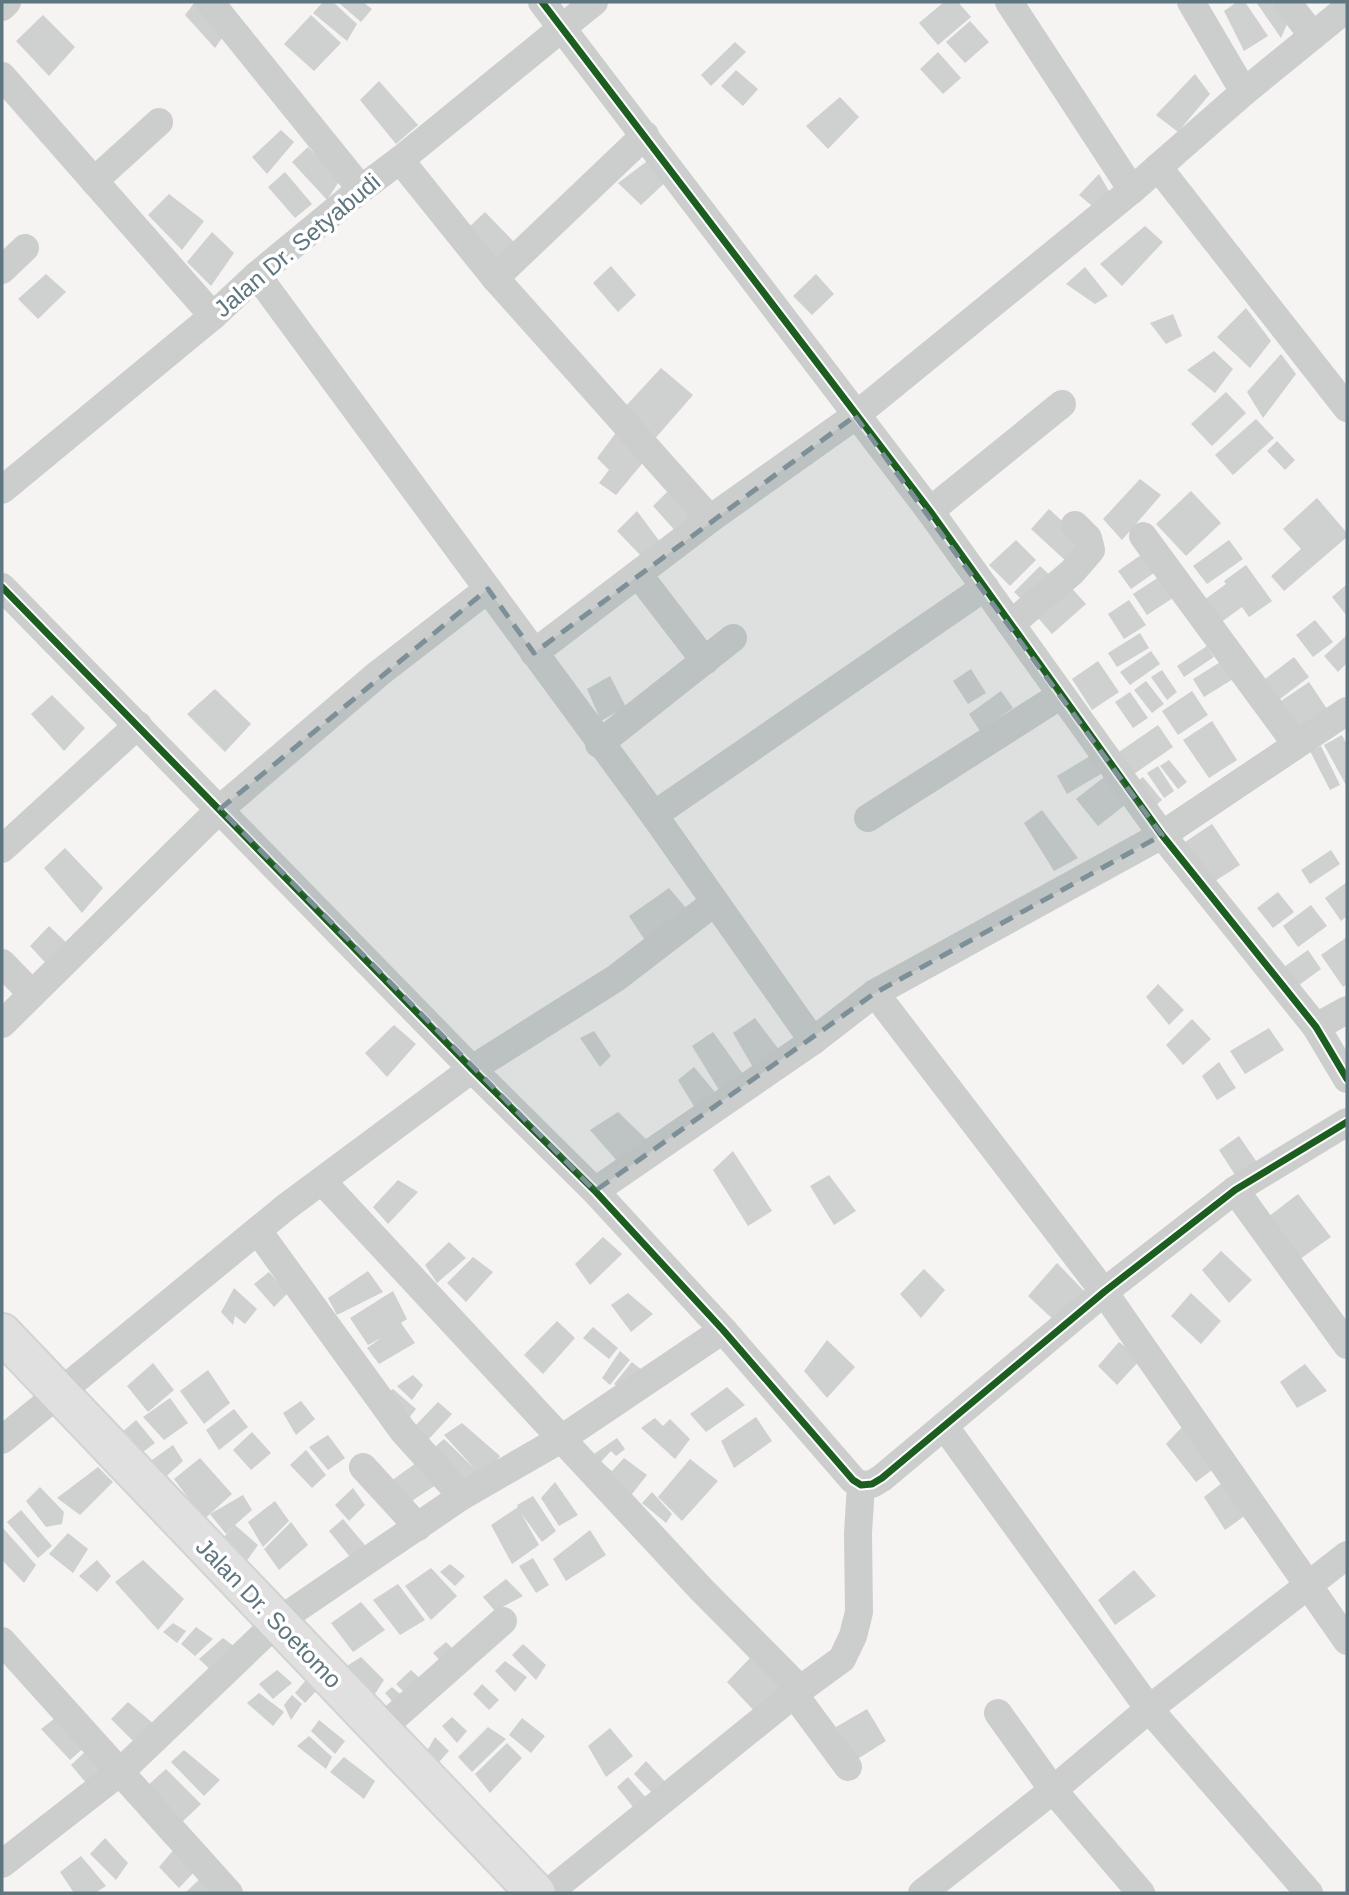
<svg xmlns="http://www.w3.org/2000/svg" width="1349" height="1895" font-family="Helvetica,sans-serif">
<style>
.building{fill:#cfd0d0}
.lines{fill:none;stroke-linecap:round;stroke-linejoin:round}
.secondary-casing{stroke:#d1d2d2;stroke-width:42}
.street{stroke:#cccdcd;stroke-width:28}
.secondary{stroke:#e0e0e0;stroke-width:38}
.cycleway-casing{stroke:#fff;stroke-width:11}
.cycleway{stroke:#1b5e20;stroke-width:7}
.marked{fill:#7e9097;fill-opacity:0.2;stroke:#7e9097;stroke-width:5;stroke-dasharray:14 9;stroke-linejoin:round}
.labels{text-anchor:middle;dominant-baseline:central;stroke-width:7;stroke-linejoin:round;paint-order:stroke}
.street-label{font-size:24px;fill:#5e767f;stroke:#fff}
</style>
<rect width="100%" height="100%" fill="#f5f4f2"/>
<!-- building -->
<g class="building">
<polygon points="195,2 203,2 227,31 215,48 185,15"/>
<polygon points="323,2 333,2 357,24 347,41 313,13"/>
<polygon points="338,2 363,2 372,9 361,22"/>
<polygon points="944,2 958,2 971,17 938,45 919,23"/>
<polygon points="1237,2 1245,2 1268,36 1244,51 1224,11"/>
<polygon points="1256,2 1274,2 1288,22 1281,38"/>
<polygon points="43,15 75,47 49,76 16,41"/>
<polygon points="311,15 341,43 314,71 284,44"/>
<polygon points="970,21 989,42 965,63 946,42"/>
<polygon points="735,42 746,52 711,86 701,75"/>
<polygon points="938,52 961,78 943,94 920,69"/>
<polygon points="736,70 758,89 743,106 721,86"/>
<polygon points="1195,74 1210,94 1178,132 1156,115"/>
<polygon points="379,81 418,125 396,144 360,100"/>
<polygon points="840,97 859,117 828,149 806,126"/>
<polygon points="281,130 294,142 267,174 252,157"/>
<polygon points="308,147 340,180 327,200 292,162"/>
<polygon points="654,156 669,179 641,205 618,183"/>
<polygon points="285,172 312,204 295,218 268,187"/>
<polygon points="1099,174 1113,198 1103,215 1079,195"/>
<polygon points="169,194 204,221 182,250 148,215"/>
<polygon points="485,212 514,242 494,263 465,231"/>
<polygon points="1145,226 1163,242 1122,286 1100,264"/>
<polygon points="212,232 234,253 211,286 187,262"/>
<polygon points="611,266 636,295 618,312 593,283"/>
<polygon points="1085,267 1108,296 1095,304 1066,284"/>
<polygon points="46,274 66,292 38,319 18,299"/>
<polygon points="816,274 834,294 812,315 793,296"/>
<polygon points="1246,308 1271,341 1250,368 1217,337"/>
<polygon points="1173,314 1182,336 1166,344 1150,323"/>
<polygon points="1214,351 1233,369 1215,393 1187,370"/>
<polygon points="1281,354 1296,374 1263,418 1247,392"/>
<polygon points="661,368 693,395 652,442 624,408"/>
<polygon points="1226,392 1246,413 1212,446 1191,424"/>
<polygon points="1256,419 1274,438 1233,475 1215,455"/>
<polygon points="618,430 646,459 616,495 599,483 609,470 597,458"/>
<polygon points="1277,441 1295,460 1285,470 1267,451"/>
<polygon points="1140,479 1161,495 1122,540 1103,519"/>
<polygon points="1191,491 1221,523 1186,556 1156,524"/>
<polygon points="667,492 697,517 679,535 653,506"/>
<polygon points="1317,498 1347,533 1347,537 1284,591 1271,576 1301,549 1283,529"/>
<polygon points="1049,509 1085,542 1067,562 1031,529"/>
<polygon points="637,511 663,546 647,562 617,531"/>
<polygon points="1016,540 1036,560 1010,586 989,565"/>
<polygon points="1229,540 1243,559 1207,584 1193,566"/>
<polygon points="1148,550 1161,568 1131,589 1118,571"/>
<polygon points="1246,565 1272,601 1249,617 1242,607 1220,623 1204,600 1226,584 1224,581"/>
<polygon points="1040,566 1053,578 1026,604 1014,592"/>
<polygon points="1165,573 1179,594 1147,615 1133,594"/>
<polygon points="1066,582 1086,604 1052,634 1033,612"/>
<polygon points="1347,584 1347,616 1332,597"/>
<polygon points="1129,600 1146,625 1124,639 1108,614"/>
<polygon points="1315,620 1333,642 1313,657 1296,635"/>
<polygon points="1140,633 1149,648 1117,667 1108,653"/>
<polygon points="1347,635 1347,663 1338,672 1324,656"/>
<polygon points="1207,646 1214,657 1184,677 1177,666"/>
<polygon points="1151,651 1160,664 1130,685 1120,672"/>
<polygon points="1294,657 1309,677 1280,699 1265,679"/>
<polygon points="1098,661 1119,692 1092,710 1072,679"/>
<polygon points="1222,661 1233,679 1204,697 1193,679"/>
<polygon points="971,669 986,693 968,704 953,681"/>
<polygon points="1162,670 1177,692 1167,700 1151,677"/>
<polygon points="610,676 626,707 601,721 587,689"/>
<polygon points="1146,681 1164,704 1152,713 1134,690"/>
<polygon points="1309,682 1329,712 1296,735 1275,705"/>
<polygon points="215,689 251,724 225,752 187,714"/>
<polygon points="1001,691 1013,708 980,731 969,714"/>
<polygon points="1192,691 1208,715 1178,735 1162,711"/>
<polygon points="1130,692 1148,718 1133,728 1115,702"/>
<polygon points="52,695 85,728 64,751 31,714"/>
<polygon points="1212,721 1237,760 1209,778 1183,740"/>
<polygon points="1158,725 1173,747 1134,774 1119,752"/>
<polygon points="1342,735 1347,745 1347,787 1324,745"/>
<polygon points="1321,746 1340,785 1330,790 1310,751"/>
<polygon points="1090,756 1101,774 1067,794 1057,776"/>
<polygon points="1169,760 1187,782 1178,789 1160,766"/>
<polygon points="1158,766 1174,791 1164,798 1147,773"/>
<polygon points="1104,777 1125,805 1098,826 1076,799"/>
<polygon points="1143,777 1162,800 1154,807 1135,783"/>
<polygon points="1042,810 1078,858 1054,871 1024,823"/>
<polygon points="1212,824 1240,865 1212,883 1185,842"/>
<polygon points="65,848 103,888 82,913 44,868"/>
<polygon points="1331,850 1340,864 1310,884 1301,870"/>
<polygon points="1347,882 1347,916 1341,921 1325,898"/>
<polygon points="669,888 692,915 648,945 629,916"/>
<polygon points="1278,892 1294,912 1273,928 1257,908"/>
<polygon points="1311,905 1327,926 1298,947 1283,926"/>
<polygon points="49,926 72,948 53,971 30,946"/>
<polygon points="1347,937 1347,984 1343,987 1321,955"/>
<polygon points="1308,950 1321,969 1295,988 1281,969"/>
<polygon points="1158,984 1184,1010 1169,1025 1146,997"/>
<polygon points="755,1018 780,1051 754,1069 733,1033"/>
<polygon points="1192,1019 1211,1039 1183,1065 1166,1045"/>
<polygon points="394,1025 416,1044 387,1077 365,1053"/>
<polygon points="1269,1028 1284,1050 1245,1074 1230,1051"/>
<polygon points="594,1031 611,1056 600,1067 580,1038"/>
<polygon points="713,1032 743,1074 719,1090 692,1046"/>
<polygon points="1219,1062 1236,1088 1217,1100 1202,1076"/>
<polygon points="694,1067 715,1092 695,1108 678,1080"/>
<polygon points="618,1112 648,1141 617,1161 590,1130"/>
<polygon points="1239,1136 1258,1164 1237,1178 1219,1150"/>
<polygon points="733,1151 772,1211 748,1226 713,1170"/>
<polygon points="829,1175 856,1211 834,1225 810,1186"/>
<polygon points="398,1180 418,1192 388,1224 373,1207"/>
<polygon points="1298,1194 1331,1237 1300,1259 1268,1217"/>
<polygon points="603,1237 622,1254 590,1285 575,1264"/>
<polygon points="449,1242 466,1258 437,1283 425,1265"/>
<polygon points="1221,1251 1252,1280 1229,1303 1202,1270"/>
<polygon points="473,1257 493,1272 466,1302 447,1283"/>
<polygon points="1057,1263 1087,1294 1057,1323 1028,1296"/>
<polygon points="924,1269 945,1290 921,1318 900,1294"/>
<polygon points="368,1271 383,1292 337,1315 328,1298"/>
<polygon points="269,1272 288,1293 274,1307 254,1284"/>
<polygon points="234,1288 257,1309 245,1324 235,1316 233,1325 221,1312"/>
<polygon points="393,1291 407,1319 401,1323 415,1343 379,1364 367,1348 381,1338 368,1345 350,1318"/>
<polygon points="628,1293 653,1314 631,1332 611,1305"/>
<polygon points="1191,1293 1221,1321 1201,1344 1171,1316"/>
<polygon points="557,1321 575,1338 543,1374 524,1355"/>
<polygon points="593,1327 618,1348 609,1359 583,1338"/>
<polygon points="827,1340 855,1367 827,1398 804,1371"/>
<polygon points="1119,1342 1141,1359 1117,1385 1098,1366"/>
<polygon points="620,1351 630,1360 610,1385 602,1378"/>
<polygon points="632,1362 648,1375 622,1391 614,1384"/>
<polygon points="153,1363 174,1390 148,1412 127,1386"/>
<polygon points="1305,1364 1327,1391 1297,1408 1280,1382"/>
<polygon points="208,1370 230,1403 204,1424 180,1391"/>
<polygon points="413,1375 423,1385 412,1400 397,1386"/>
<polygon points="727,1387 745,1405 706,1432 690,1414"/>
<polygon points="393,1389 416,1409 404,1424 384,1396"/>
<polygon points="170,1398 188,1423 164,1440 143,1417"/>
<polygon points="301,1401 315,1419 296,1435 283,1413"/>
<polygon points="438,1402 452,1414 427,1441 415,1426"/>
<polygon points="234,1409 248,1427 219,1450 206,1430"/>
<polygon points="756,1417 772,1441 734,1468 721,1441"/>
<polygon points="655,1418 663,1426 670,1419 690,1439 675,1459 641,1428"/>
<polygon points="136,1420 155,1443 132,1460 113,1440"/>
<polygon points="462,1423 500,1456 485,1478 463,1491 429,1452 444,1439 475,1469 444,1435"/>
<polygon points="1183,1426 1216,1467 1196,1482 1166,1444"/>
<polygon points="252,1432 271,1453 251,1470 233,1450"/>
<polygon points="328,1435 345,1458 328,1470 309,1447"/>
<polygon points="617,1438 625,1449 616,1456 611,1451 598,1465 591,1456"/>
<polygon points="173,1445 183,1461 160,1482 145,1465"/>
<polygon points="306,1450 326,1475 312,1488 290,1465"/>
<polygon points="200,1458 232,1494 201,1522 185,1503 189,1499 174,1479"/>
<polygon points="624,1458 647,1475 628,1499 603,1464 612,1471"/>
<polygon points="690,1459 718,1481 682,1521 658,1497"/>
<polygon points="416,1463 436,1485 404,1506 387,1484"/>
<polygon points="98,1467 113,1482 80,1515 57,1498"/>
<polygon points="1226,1480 1250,1512 1225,1530 1204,1497"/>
<polygon points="555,1482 578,1515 559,1526 541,1498"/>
<polygon points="40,1487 64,1512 62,1524 46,1527 26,1501"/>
<polygon points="353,1488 365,1505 349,1521 335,1505"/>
<polygon points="652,1492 672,1514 666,1523 642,1503"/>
<polygon points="243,1495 252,1510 235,1525 258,1545 241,1569 217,1545 233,1527 226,1534 210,1514"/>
<polygon points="533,1496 556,1531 542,1542 521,1513 539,1545 512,1564 491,1525 518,1507 517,1505"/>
<polygon points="275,1501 289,1521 263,1547 248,1522"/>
<polygon points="21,1510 52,1546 38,1558 7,1522"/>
<polygon points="343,1519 369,1550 355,1563 329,1531"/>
<polygon points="291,1522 308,1545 279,1570 264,1549"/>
<polygon points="2,1527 36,1565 24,1583 2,1560"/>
<polygon points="590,1530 606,1555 566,1581 553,1559"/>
<polygon points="68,1533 88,1549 73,1573 49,1554"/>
<polygon points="533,1558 549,1585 536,1593 519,1566"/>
<polygon points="97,1560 111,1576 97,1592 79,1576"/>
<polygon points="143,1560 184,1599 158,1630 115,1582"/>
<polygon points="450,1564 465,1576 455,1586 440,1572"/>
<polygon points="431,1568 457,1596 431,1620 405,1586"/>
<polygon points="1134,1570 1156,1596 1115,1625 1098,1600"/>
<polygon points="506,1579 523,1596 495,1611 483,1597"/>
<polygon points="398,1584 425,1620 400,1635 373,1600"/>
<polygon points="361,1602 385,1630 353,1652 331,1623"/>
<polygon points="173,1623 186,1631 177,1643 163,1632"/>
<polygon points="196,1627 213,1639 195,1656 181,1644"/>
<polygon points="223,1638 239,1650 215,1674 199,1659"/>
<polygon points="446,1642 459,1655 446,1667 433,1653"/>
<polygon points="523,1644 546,1665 536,1680 512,1655"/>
<polygon points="361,1657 384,1680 371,1700 339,1671"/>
<polygon points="750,1658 783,1691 758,1715 727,1682"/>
<polygon points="505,1661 527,1677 515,1692 495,1671"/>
<polygon points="277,1670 292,1683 273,1699 259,1684"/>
<polygon points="411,1670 425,1683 409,1697 396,1684"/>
<polygon points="306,1680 317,1690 305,1703 295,1693"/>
<polygon points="482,1684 499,1700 489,1710 473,1694"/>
<polygon points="392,1687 407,1700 397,1707 385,1693"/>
<polygon points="259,1693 284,1712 273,1726 247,1703"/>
<polygon points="292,1695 302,1704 291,1720 284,1705"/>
<polygon points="128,1702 155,1725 136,1744 111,1719"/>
<polygon points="867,1709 886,1741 856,1760 836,1727"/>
<polygon points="59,1715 88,1744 70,1760 41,1729"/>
<polygon points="452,1717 467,1731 457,1743 442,1726"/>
<polygon points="522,1718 545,1736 531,1753 509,1735"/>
<polygon points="319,1720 345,1741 335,1754 311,1731"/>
<polygon points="488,1727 506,1739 472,1772 458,1757"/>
<polygon points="610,1728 633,1756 606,1777 588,1746"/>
<polygon points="309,1736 332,1757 326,1769 297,1746"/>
<polygon points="435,1737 449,1751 439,1762 427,1751"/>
<polygon points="507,1743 522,1758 490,1793 475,1774"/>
<polygon points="89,1748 111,1773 92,1790 71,1765"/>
<polygon points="184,1750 220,1780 204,1796 171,1762"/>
<polygon points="344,1757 375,1781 364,1799 330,1772"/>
<polygon points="646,1761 669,1786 657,1798 634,1774"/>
<polygon points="166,1769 201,1804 181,1823 146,1787"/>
<polygon points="628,1777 648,1800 637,1812 617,1787"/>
<polygon points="105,1838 128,1863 116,1880 90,1854"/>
<polygon points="176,1847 197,1869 179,1888 159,1867"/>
<polygon points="81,1856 106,1886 95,1893 74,1893 60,1872"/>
<polygon points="203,1876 222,1893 185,1893"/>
</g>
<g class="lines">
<defs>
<polyline id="secondary" points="2,1333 536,1893"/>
</defs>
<!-- secondary casing -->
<use href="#secondary" class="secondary-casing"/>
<!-- street -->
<g class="street">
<polyline points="210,2 361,189"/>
<polyline points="542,2 930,511 1162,835 1316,1027 1347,1079"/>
<polyline points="1009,2 1132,190"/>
<polyline points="1191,2 1244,92"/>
<polyline points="1287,2 1313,36"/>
<polyline points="2,7 7,2"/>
<polyline points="2,76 213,316"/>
<polyline points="400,160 495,278 710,519"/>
<polyline points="1158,167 1347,408"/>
<polyline points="94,181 159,122"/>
<polyline points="2,270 25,248"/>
<polyline points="257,275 654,815 813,1041"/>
<polyline points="495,278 645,135"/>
<polyline points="2,490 213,316 257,275 361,189 400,160 594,2"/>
<polyline points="930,511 1062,404"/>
<polyline points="1143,536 1296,744"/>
<polyline points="638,574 705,661"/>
<polyline points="2,587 472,1069 595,1191 723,1330 853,1480 861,1485 872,1484 882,1478 1104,1292 1235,1190 1347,1122"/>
<polyline points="1011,624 1072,572 1091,550 1088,538 1075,525"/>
<polyline points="534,653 710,519 855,416 1132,190 1244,92 1347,8"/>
<polyline points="599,744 733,638"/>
<polyline points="654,815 985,587"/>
<polyline points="868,818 1061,695"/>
<polyline points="2,849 138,725"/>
<polyline points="2,963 32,994"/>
<polyline points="875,993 1104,1292 1347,1641"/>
<polyline points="2,1024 220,809 378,674 488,589"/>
<polyline points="1316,1027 1347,1010"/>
<polyline points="322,1181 701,1589 800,1689"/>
<polyline points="1235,1190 1347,1345"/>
<polyline points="595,1191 813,1041 875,993 1162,835 1347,711"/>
<polyline points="258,1231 403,1431 462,1496"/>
<polyline points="945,1427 1149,1709 1309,1893"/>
<polyline points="2,1440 286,1207 472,1069 616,978 715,902"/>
<polyline points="363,1467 418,1527"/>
<polyline points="2,1641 229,1893"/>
<polyline points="794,1694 848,1767"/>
<polyline points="998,1713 1053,1790 1141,1893"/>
<polyline points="381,1729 503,1621"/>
<polyline points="2,1864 120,1772 277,1622 462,1496 561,1439 723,1330"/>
<polyline points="548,1893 794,1694 842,1659 853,1636 859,1612 858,1533 861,1485"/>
<polyline points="922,1893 1053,1790 1149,1709 1347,1555"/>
</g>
<!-- secondary -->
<use href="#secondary" class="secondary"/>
<defs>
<g id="cycleway">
<polyline points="542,2 930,511 1162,835 1316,1027 1347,1079"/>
<polyline points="2,587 472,1069 595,1191 723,1330 853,1480 861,1485 872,1484 882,1478 1104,1292 1235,1190 1347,1122"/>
</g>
</defs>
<!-- cycleway casing -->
<use href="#cycleway" class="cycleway-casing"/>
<!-- cycleway -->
<use href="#cycleway" class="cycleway"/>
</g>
<!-- marked area -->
<path class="marked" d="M855 416 1162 835 875 993 595 1191 220 809 488 589 534 653Z"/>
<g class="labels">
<!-- street labels -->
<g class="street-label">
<text transform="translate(297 245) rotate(-40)">Jalan Dr. Setyabudi</text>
<text transform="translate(269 1613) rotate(46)">Jalan Dr. Soetomo</text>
</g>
</g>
<!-- border -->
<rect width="1349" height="1895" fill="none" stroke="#5e767f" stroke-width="7"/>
</svg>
